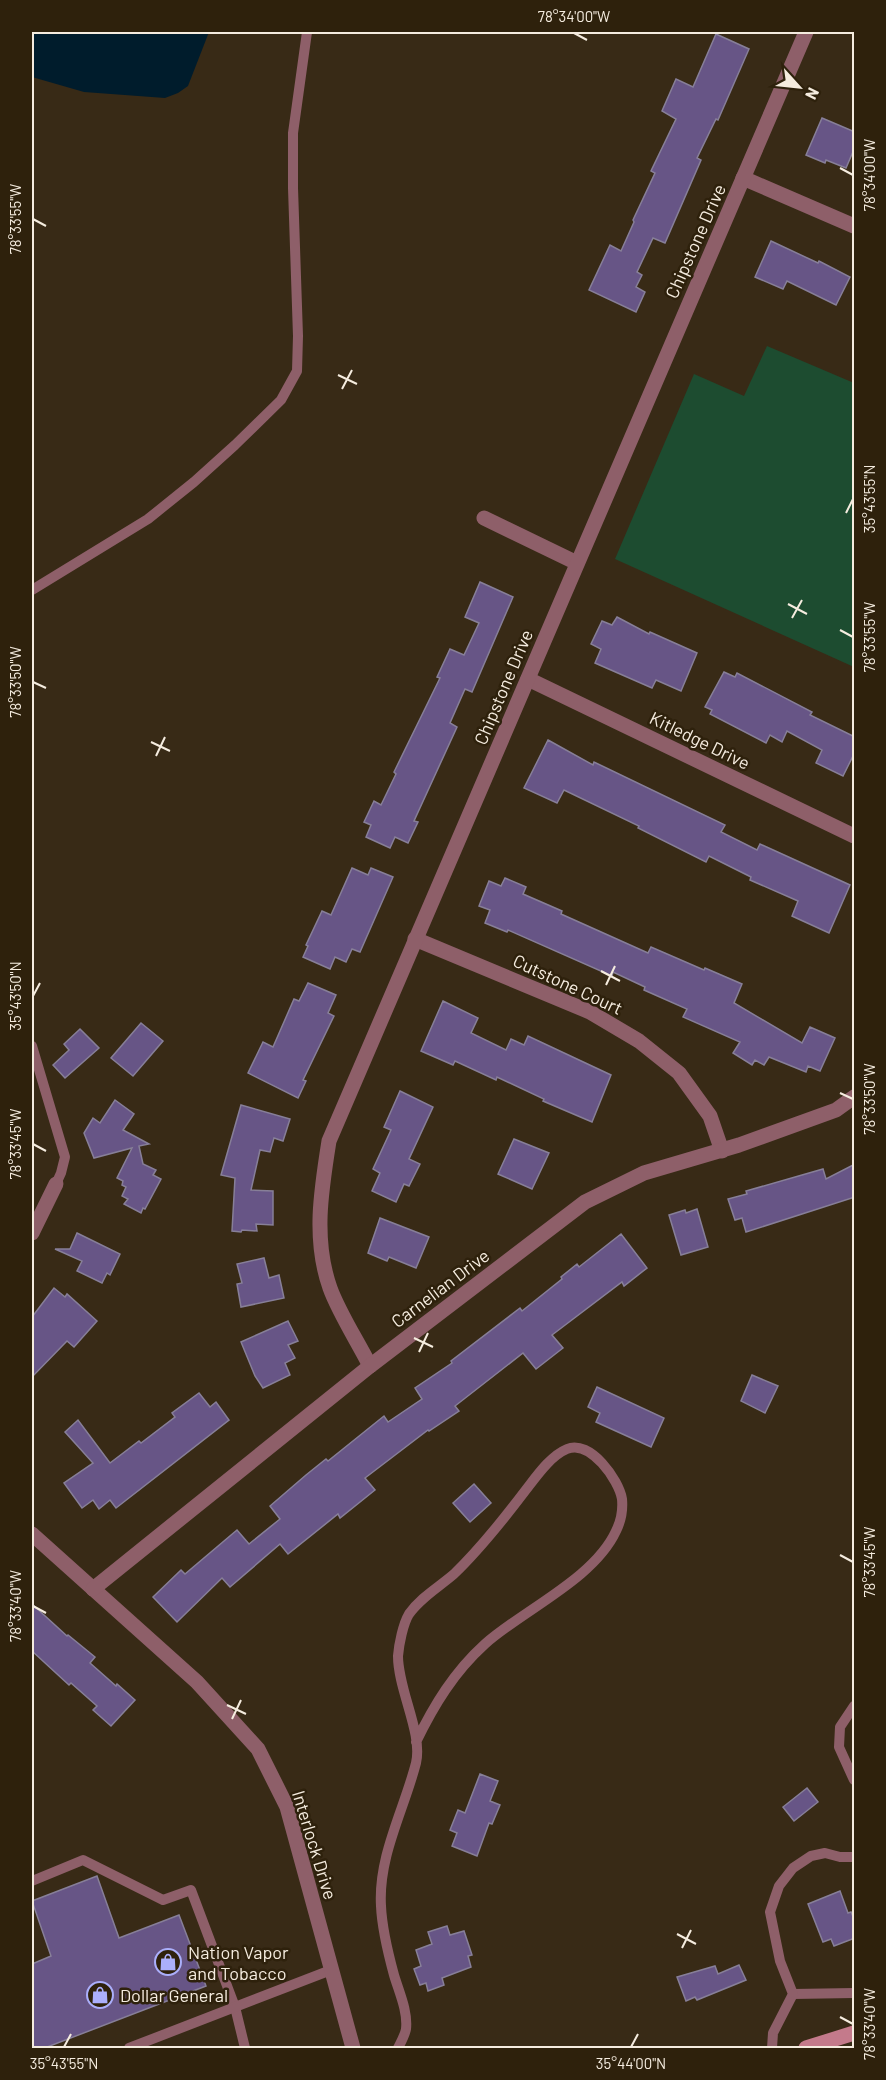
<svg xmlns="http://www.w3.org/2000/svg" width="886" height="2080" font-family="Barlow,sans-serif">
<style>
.green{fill:#1d4c30}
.water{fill:#001c2c}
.building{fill:#675586;stroke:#877f98;stroke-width:1.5}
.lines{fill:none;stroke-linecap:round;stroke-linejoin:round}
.lane{stroke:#8e5f69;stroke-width:10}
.street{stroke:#8e5f69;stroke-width:15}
.secondary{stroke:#c47a8b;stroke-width:15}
.ticks{fill:none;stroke:#f5ecdf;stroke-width:2}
.labels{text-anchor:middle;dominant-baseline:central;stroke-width:5;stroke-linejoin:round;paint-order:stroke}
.street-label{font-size:18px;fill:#f5ecdf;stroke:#2e210c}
.poi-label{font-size:18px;fill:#f5ecdf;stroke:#2e210c;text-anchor:start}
.neatline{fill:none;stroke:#f5ecdf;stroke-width:2}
.ticks-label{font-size:15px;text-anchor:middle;fill:#f5ecdf}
</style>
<rect width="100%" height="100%" fill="#382a16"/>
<!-- green -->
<polygon class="green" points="767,346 854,383 854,667 615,559 694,374 744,396"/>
<!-- water -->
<polygon class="water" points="32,32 209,32 188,86 178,93 165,98 84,92 32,77"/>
<!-- building -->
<g class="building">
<polygon points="716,34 749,49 718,120 716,119 697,158 701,160 665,243 653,238 637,272 642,275 636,287 645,292 636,312 589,290 610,245 621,251 634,222 633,220 655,173 651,171 676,119 662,111 676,79 693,87"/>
<polygon points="822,118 855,132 855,147 846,168 826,160 825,163 806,155"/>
<polygon points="771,241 818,263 819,261 850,277 836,305 787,281 783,289 755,277"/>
<polygon points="480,582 513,597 472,692 465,689 450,723 457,727 414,821 418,822 408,843 395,837 390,848 366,837 371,825 364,822 374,801 381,805 396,774 394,772 440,678 437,677 450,649 464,655 479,623 465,617"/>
<polygon points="617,617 649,634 650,632 697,653 681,691 656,680 652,688 595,663 601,649 591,644 602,621 612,625"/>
<polygon points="724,672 735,677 737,673 812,712 810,715 855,737 855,752 843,776 816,763 822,750 787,731 782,742 770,735 766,743 710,714 712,710 705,707"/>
<polygon points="548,740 593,765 594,762 725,825 721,832 757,850 760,844 850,885 829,933 792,916 798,901 750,880 751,877 709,856 706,862 638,828 639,826 564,790 557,803 524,788"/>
<polygon points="352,868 368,875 371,868 393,877 360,952 352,949 346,962 335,957 330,969 303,957 308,946 306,945 322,911 331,915"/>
<polygon points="505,878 526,887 523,894 562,911 561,914 648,953 651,947 704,970 705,968 742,984 734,1003 802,1043 810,1027 835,1038 820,1071 808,1066 806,1072 769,1057 764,1065 755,1060 752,1065 733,1053 740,1042 683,1017 687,1009 644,990 645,987 613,972 612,976 508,930 507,932 485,923 490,910 479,906 489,881 501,886"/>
<polygon points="308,983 336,995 328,1013 334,1016 303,1080 306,1081 298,1098 248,1073 263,1042 273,1047 294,999 299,1001"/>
<polygon points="443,1001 478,1018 471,1033 506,1050 511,1039 524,1045 528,1036 611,1075 592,1122 543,1101 544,1099 497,1077 496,1080 455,1061 453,1065 421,1051"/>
<polygon points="141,1023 163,1041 133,1076 111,1058"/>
<polygon points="80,1029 99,1048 65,1078 53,1065 69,1050 64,1044"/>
<polygon points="400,1091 433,1107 409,1159 420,1164 409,1186 404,1184 396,1202 372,1191 380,1173 373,1169 391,1130 384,1127"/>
<polygon points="115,1100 134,1114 123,1130 149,1144 139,1146 143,1164 156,1170 153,1175 161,1179 145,1209 143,1208 141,1213 124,1204 128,1199 122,1196 126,1187 122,1185 123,1181 117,1178 132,1148 94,1158 84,1133 93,1118 100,1123"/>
<polygon points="241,1105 290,1119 283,1141 274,1138 270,1152 260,1150 251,1190 273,1191 273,1225 256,1224 257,1231 242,1230 241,1232 232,1231 235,1178 221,1175"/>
<polygon points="514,1139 549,1153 532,1189 498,1174"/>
<polygon points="855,1164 855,1197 746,1232 742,1218 735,1220 728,1199 747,1194 746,1191 823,1169 826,1179"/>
<polygon points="697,1209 708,1247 681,1255 669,1215 685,1210 686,1213"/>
<polygon points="380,1218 429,1237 416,1268 389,1257 387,1261 368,1253"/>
<polygon points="77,1233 120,1254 110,1275 107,1273 102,1283 77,1271 82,1261 55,1249 70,1249"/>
<polygon points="621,1234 647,1268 624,1286 622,1282 552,1335 563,1348 536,1369 523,1353 455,1406 459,1411 429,1431 428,1430 365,1478 375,1490 340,1518 338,1514 288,1554 280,1544 230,1587 222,1578 177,1622 153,1597 181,1570 185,1574 237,1530 249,1544 280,1519 270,1506 306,1475 326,1459 328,1461 384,1416 388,1422 422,1399 415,1388 452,1363 451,1361 520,1308 522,1311 562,1279 561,1277 577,1264 579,1267"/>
<polygon points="264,1258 269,1278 279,1275 284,1298 241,1307 237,1284 242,1283 237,1264"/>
<polygon points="54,1288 65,1297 67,1294 97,1321 74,1347 67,1341 32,1377 32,1317"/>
<polygon points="288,1321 298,1341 288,1345 295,1358 285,1363 290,1375 263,1388 255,1376 241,1342"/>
<polygon points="752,1375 778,1386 765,1413 741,1401"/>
<polygon points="597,1387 664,1418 651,1447 596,1422 600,1413 588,1407"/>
<polygon points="199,1393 210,1407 216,1402 229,1420 116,1508 110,1500 99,1509 93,1500 82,1508 64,1483 93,1463 65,1432 78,1420 110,1463 139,1441 141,1443 175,1417 172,1413"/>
<polygon points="474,1484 491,1503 470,1522 453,1503"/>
<polygon points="32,1604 67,1636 68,1635 95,1657 90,1663 116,1686 117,1684 135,1700 111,1726 93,1710 97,1706 71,1683 69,1685 32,1651"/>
<polygon points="480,1774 498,1781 490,1801 500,1805 492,1824 489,1823 477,1856 452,1846 457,1833 450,1830 458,1810 465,1813"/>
<polygon points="807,1788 818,1802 794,1821 783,1807"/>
<polygon points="97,1876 119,1938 179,1915 206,1986 42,2049 32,2049 32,1964 51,1956 32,1901"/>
<polygon points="840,1891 848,1913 851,1912 855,1921 855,1938 834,1946 831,1939 823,1942 808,1904"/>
<polygon points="447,1926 450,1935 464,1931 472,1955 468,1956 471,1967 442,1978 444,1985 428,1991 426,1983 420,1985 414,1969 421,1966 416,1950 432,1944 428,1932"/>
<polygon points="739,1965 746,1980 697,2000 695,1997 686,2001 677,1977 715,1966 718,1974"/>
</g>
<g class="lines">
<!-- lane -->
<g class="lane">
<polyline points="32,590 148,519 194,482 235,445 281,400 297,371 298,336 293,188 293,133 307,32"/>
<polyline points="32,1046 65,1157 61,1173 56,1184"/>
<polyline points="854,1706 840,1727 839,1747 854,1780"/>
<polyline points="32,1881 83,1860 163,1900 191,1890 235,2007 245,2048"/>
<polyline points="793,1994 854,1993"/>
<polyline points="129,2048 331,1970"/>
<path d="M398 2048C401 2042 405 2035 406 2029 408 2011 399 1992 394 1975 388 1953 382 1929 381 1906 378 1856 404 1810 416 1763 423 1733 398 1690 398 1656 399 1644 403 1624 409 1614 421 1597 439 1587 454 1574 480 1549 503 1520 525 1491 536 1477 550 1456 567 1449 590 1439 619 1480 622 1499 623 1510 621 1521 616 1531 594 1579 523 1610 485 1644 454 1672 434 1705 416 1742"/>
<polyline points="772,2048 773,2033 793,1994 780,1961 770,1912 779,1886 793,1868 811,1856 825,1853 840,1857 854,1857"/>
</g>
<!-- street -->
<g class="street">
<polyline points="743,178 854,226"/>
<polyline points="484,518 577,563"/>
<polyline points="528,679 854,836"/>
<polyline points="415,939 590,1012 639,1041 679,1073 710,1116 722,1151"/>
<polyline points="32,1233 56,1184"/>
<path d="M370 1366C358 1342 339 1313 330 1288 313 1240 321 1191 329 1141L806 32"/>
<polyline points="32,1534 197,1682 258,1749 287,1807 353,2048"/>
<polyline points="93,1589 370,1366 585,1202 644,1173 739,1145 836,1110 854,1097"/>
</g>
<!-- secondary -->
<polyline class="secondary" points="806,2048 854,2033"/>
</g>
<!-- ticks -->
<path class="ticks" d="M574 33 587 40M840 168 853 175M33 219 46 226M338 375 357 384M342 389 352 370M846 513 853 499M788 604 807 614M792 618 802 600M840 630 853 637M33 682 46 688M151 742 170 751M156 756 165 737M601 971 620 981M606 985 615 966M33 996 40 983M840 1093 853 1099M33 1144 46 1151M414 1338 433 1347M419 1352 428 1333M840 1555 853 1562M33 1606 46 1613M227 1705 246 1714M232 1719 241 1700M677 1934 696 1944M682 1948 691 1930M840 2017 853 2024M64 2047 71 2034M631 2047 638 2034"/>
<!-- icons -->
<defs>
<symbol id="shop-ring" viewBox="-11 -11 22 22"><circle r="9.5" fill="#2e210c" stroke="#abaffb" stroke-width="1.5"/><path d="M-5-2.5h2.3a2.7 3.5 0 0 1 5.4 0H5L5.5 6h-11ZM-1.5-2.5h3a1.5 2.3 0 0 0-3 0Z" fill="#abaffb"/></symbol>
</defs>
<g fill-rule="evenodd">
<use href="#shop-ring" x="153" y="1947" width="30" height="30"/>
<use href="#shop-ring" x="85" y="1980" width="30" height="30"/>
</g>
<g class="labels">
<!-- street labels -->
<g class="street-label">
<text transform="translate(695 241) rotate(-66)">Chipstone Drive</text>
<text transform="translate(503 687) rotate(-67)">Chipstone Drive</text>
<text transform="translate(700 740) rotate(26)">Kitledge Drive</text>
<text transform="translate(568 984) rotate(25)">Cutstone Court</text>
<text transform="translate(440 1288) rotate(-37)">Carnelian Drive</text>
<text transform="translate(315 1845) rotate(73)">Interlock Drive</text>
</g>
<!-- poi labels -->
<g class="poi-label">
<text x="188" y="1952">Nation Vapor<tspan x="188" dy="21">and Tobacco</tspan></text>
<text x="120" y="1995">Dollar General</text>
</g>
</g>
<!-- border -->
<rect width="886" height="2080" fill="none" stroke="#2e210c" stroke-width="66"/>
<!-- north arrow -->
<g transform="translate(799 87) rotate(117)" stroke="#2e210c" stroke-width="4.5" paint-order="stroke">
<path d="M0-4.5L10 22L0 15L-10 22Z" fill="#f5ecdf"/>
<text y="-9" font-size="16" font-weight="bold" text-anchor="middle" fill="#f5ecdf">N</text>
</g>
<rect x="33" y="33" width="820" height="2014" class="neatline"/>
<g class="ticks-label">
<text x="574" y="22">78°34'00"W</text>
<text transform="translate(870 175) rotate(-90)" y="5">78°34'00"W</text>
<text transform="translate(16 219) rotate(-90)" y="5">78°33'55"W</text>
<text transform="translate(870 499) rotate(-90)" y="5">35°43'55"N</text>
<text transform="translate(870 637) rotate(-90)" y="5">78°33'55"W</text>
<text transform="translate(16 682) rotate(-90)" y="5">78°33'50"W</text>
<text transform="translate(16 996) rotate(-90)" y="5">35°43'50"N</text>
<text transform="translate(870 1099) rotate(-90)" y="5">78°33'50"W</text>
<text transform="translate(16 1144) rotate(-90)" y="5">78°33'45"W</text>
<text transform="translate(870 1562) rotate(-90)" y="5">78°33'45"W</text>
<text transform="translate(16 1606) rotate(-90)" y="5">78°33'40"W</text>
<text transform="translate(870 2024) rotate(-90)" y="5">78°33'40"W</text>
<text x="64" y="2069">35°43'55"N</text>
<text x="631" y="2069">35°44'00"N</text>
</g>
</svg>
